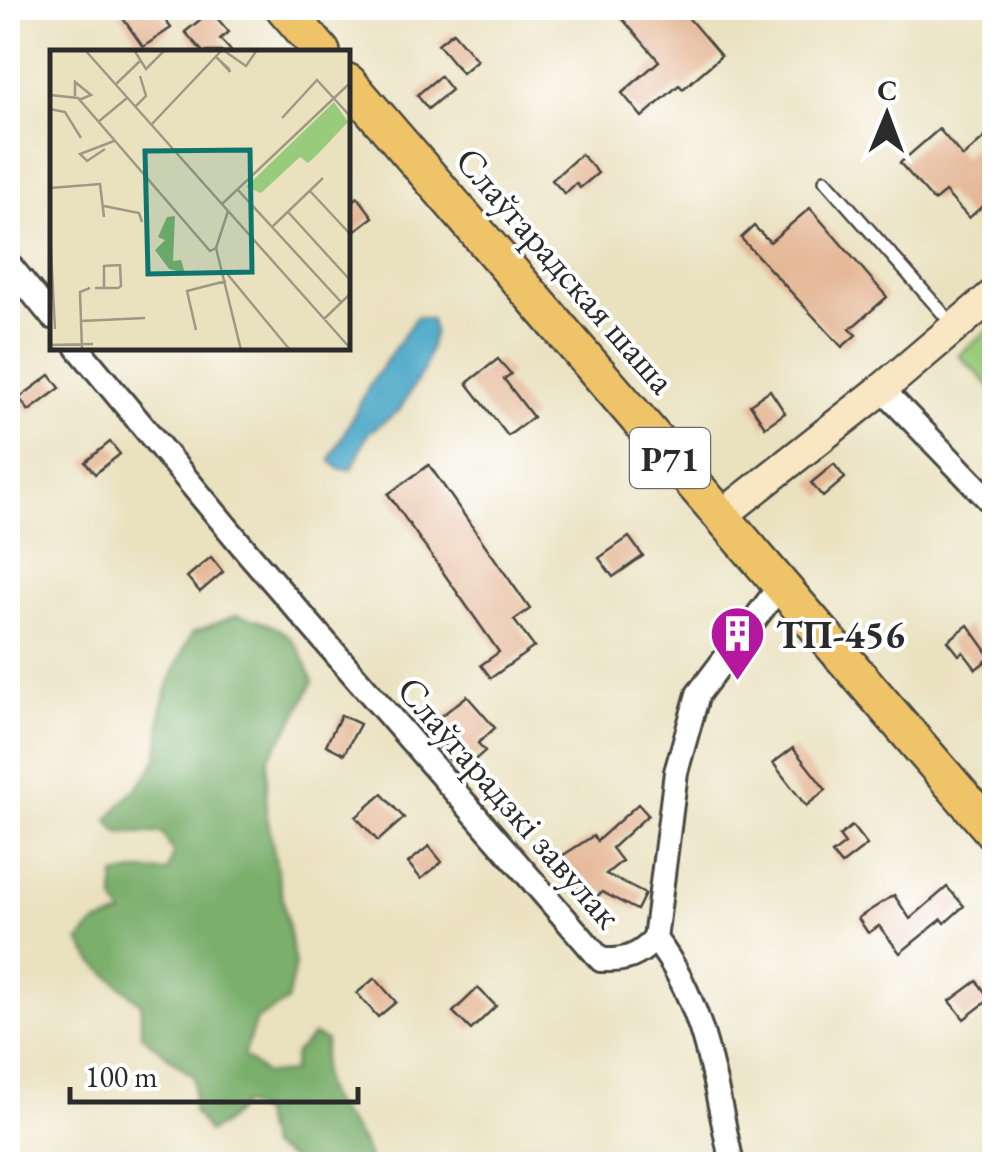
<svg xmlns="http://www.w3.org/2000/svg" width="1002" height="1172" font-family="'EB Garamond',serif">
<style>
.green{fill:#99cb7c;stroke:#627b54;stroke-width:2.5}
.forest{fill:#7aaf6c;stroke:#526d4c;stroke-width:2.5}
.water{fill:#48a7c7;stroke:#3a6979;stroke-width:2.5}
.building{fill:#e5b897}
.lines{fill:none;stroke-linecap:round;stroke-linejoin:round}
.service-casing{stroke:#484641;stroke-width:16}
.minor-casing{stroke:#484641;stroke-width:28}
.secondary-casing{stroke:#484641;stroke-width:35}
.primary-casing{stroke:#484641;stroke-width:40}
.service{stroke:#fff;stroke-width:11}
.minor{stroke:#fff;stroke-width:22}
.secondary{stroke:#f9e7c3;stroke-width:30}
.primary{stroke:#efc469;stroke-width:35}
.labels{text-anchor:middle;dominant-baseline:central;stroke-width:8;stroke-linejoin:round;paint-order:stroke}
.shield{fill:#fff;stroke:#6b6b6b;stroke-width:2.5}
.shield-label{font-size:35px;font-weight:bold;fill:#2b2b2b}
.street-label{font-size:38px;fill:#2b2b2b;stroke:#fff}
.poi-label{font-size:38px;font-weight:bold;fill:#2b2b2b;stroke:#fff;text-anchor:start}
.inset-road{fill:none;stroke:#9e9884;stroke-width:2.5}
.view{fill:#0f766e;fill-opacity:0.15;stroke:#0f766e;stroke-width:5}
.inset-edge{fill:none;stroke:#2b2b2b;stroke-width:5}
</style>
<rect width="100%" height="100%" fill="#fff"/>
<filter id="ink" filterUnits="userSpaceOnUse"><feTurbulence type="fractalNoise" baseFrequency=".01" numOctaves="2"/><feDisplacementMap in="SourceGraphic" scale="20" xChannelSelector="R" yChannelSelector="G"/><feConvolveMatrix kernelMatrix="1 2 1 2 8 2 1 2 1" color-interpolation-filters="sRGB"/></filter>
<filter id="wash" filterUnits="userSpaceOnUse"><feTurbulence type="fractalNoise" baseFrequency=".0048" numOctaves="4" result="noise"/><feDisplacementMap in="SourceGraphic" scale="40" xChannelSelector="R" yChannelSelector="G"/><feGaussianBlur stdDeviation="2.25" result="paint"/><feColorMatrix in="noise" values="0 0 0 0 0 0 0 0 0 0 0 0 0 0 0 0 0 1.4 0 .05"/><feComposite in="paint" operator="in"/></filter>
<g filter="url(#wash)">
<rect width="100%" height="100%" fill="#eae1bf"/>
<!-- green -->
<polygon class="green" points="994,325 994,324 994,390 959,355"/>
<!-- forest -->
<path class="forest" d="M237 615C288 628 295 634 313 682L292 723 268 758 266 810 295 965 287 1002 256 1020 243 1056 265 1074 292 1072 295 1053 314 1035 326 1041C310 1108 349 1107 369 1157L363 1164H300L269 1147 261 1113 243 1104 222 1125 208 1132 193 1111 194 1077 141 1035V1003L93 962 79 941 95 924 123 915 114 901 115 876 139 871 167 872 174 853 162 833H118L108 821C122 798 145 786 156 760 162 746 159 728 161 713 166 684 179 659 192 633Z"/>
<!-- water -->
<polygon class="water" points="416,317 430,319 434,332 424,369 399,411 368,433 352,469 339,469 330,460 369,386"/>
<g id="blocks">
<!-- building -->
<g class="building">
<polygon points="129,8 156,8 171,28 143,47 120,14"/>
<polygon points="613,8 680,8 721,56 683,89 679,85 642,117 622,93 659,61"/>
<polygon points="211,11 229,32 220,39 232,52 203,52 185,32"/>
<polygon points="453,32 477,60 462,73 438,44"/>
<polygon points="440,76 451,90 428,109 417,95"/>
<polygon points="939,129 963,157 994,129 994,175 988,181 994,188 994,196 969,218 945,192 934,201 900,163"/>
<polygon points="581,154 598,173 580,188 576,183 565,194 552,180"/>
<polygon points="358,197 373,217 348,236 348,205"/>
<polygon points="810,208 887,297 850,329 856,335 842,347 741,238 754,226 770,242"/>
<polygon points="498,359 511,374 504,379 533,417 508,436 467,383"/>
<polygon points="50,375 60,388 29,411 19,398"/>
<polygon points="770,390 785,413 765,427 750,404"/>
<polygon points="110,442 120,454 95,474 85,462"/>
<polygon points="834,464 845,478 823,497 811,483"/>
<polygon points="429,465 530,609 514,620 534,647 491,678 481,665 499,652 388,494"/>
<polygon points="629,537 643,556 613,577 599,558"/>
<polygon points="211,557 223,572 200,592 187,577"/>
<polygon points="968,625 991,657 976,669 963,652 959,655 948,641"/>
<polygon points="467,696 495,728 478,743 485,751 469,765 459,754 451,762 440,749 452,738 436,720"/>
<polygon points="341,715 360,724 344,754 326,745"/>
<polygon points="793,748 826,790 806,806 773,763"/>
<polygon points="382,794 404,818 378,841 356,817"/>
<polygon points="638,804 648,815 612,848 622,861 606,874 645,894 637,910 602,892 589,903 554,861 593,836 597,841"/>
<polygon points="852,826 867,845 841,865 832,854 845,844 839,836"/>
<polygon points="429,846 442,862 421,879 408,863"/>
<polygon points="947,887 964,906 945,923 942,919 900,953 879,926 868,933 858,918 894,895 910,919"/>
<polygon points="375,978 396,1002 378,1017 357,993"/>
<polygon points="977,981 990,999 964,1019 950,1001"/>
<polygon points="478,988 496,1006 471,1030 453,1012"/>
</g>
</g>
</g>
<g filter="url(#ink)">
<use href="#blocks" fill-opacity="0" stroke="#484641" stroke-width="2.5"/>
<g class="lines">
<defs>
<polyline id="service" points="825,180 955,327"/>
<g id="minor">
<polyline points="8,263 52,317"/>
<path d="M78 348 249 554 601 960C625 961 638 957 655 939L676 772 698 694 780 586"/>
<polyline points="882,389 994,505"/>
<path d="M655 939C706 1004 715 1086 732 1164"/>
</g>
<polyline id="secondary" points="720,517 882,389 994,294"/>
<g id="primary">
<polyline points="284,8 322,52"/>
<polyline points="348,82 994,833"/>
</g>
</defs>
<!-- service casing -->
<use href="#service" class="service-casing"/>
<!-- minor casing -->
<use href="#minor" class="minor-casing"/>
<!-- secondary casing -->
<use href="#secondary" class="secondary-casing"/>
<!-- primary casing -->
<use href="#primary" class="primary-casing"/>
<!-- service -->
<use href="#service" class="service"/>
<!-- minor -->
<use href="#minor" class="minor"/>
<!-- secondary -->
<use href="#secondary" class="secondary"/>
<!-- primary -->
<use href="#primary" class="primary"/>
</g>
</g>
<!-- icons -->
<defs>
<symbol id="building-pin" viewBox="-11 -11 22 30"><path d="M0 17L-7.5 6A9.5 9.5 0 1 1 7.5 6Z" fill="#b5179e" stroke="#fff"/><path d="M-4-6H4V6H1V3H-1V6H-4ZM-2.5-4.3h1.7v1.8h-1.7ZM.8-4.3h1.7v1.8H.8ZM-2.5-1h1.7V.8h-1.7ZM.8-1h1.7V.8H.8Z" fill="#fff"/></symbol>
</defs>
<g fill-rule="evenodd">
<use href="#building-pin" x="706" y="602" width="63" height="86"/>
</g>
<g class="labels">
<!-- shield labels -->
<rect class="shield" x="630" y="428" width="80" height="60" rx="8"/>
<g class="shield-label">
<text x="670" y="458">Р71</text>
</g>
<!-- street labels -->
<g class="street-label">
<text transform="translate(566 270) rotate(49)">Слаўгарадская шаша</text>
<text transform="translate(510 802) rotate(49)">Слаўгарадзкі завулак</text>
</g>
<!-- poi labels -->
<g class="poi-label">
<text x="776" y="634">ТП-456</text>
</g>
</g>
<!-- overview -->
<g transform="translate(50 50)">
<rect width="300" height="300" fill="#eae1bf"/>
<path d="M284 52 298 72 265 107 258 113 250 107 211 143 196 137Z" fill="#99cb7c"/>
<path d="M125 166 123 211 131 210 135 223 119 219 105 200 115 190 108 187 117 167Z" fill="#7aaf6c"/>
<path class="inset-road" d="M35 0 300 298M84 0 96 19 115 0M173 0 196 16 207 0M166 7 179 19 180 22 171 12M65 35 90 11M0 45 28 48 160 201 166 198M25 46V32L41 45 29 50M85 57 96 46 90 26M0 59 15 62 31 88M232 68 267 30 300 66M48 72 77 48M101 75 172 0M55 99 37 111 30 104 64 91M0 138 50 134 54 167M188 140 291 252M260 141 300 184M172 154 300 33M54 156 89 163 92 172M238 162 300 230M223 176 273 128M0 183 5 279M166 198 191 300M166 198 178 161M174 220 240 300M45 238H68L71 236 70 215 54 216V238M274 269 300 244M31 271 95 268M146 280 137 241 176 231M0 295 43 294M32 300 30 242 40 238"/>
<path class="view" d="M200 100 202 222 98 224 95 101Z"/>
<rect width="300" height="300" class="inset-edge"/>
</g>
<!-- margin -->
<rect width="1002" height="1172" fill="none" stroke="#fff" stroke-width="40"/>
<!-- north arrow -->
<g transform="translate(887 115) rotate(1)" stroke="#ffffff" stroke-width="8" paint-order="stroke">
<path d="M0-8L18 38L0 25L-18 38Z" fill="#2b2b2b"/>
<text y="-15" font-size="28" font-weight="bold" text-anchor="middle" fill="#2b2b2b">С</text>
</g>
<!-- scale -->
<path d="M70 1087v15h288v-15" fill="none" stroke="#2b2b2b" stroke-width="5"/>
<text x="85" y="1087" font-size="30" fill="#2b2b2b" stroke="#ffffff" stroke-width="8" paint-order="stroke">100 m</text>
</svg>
